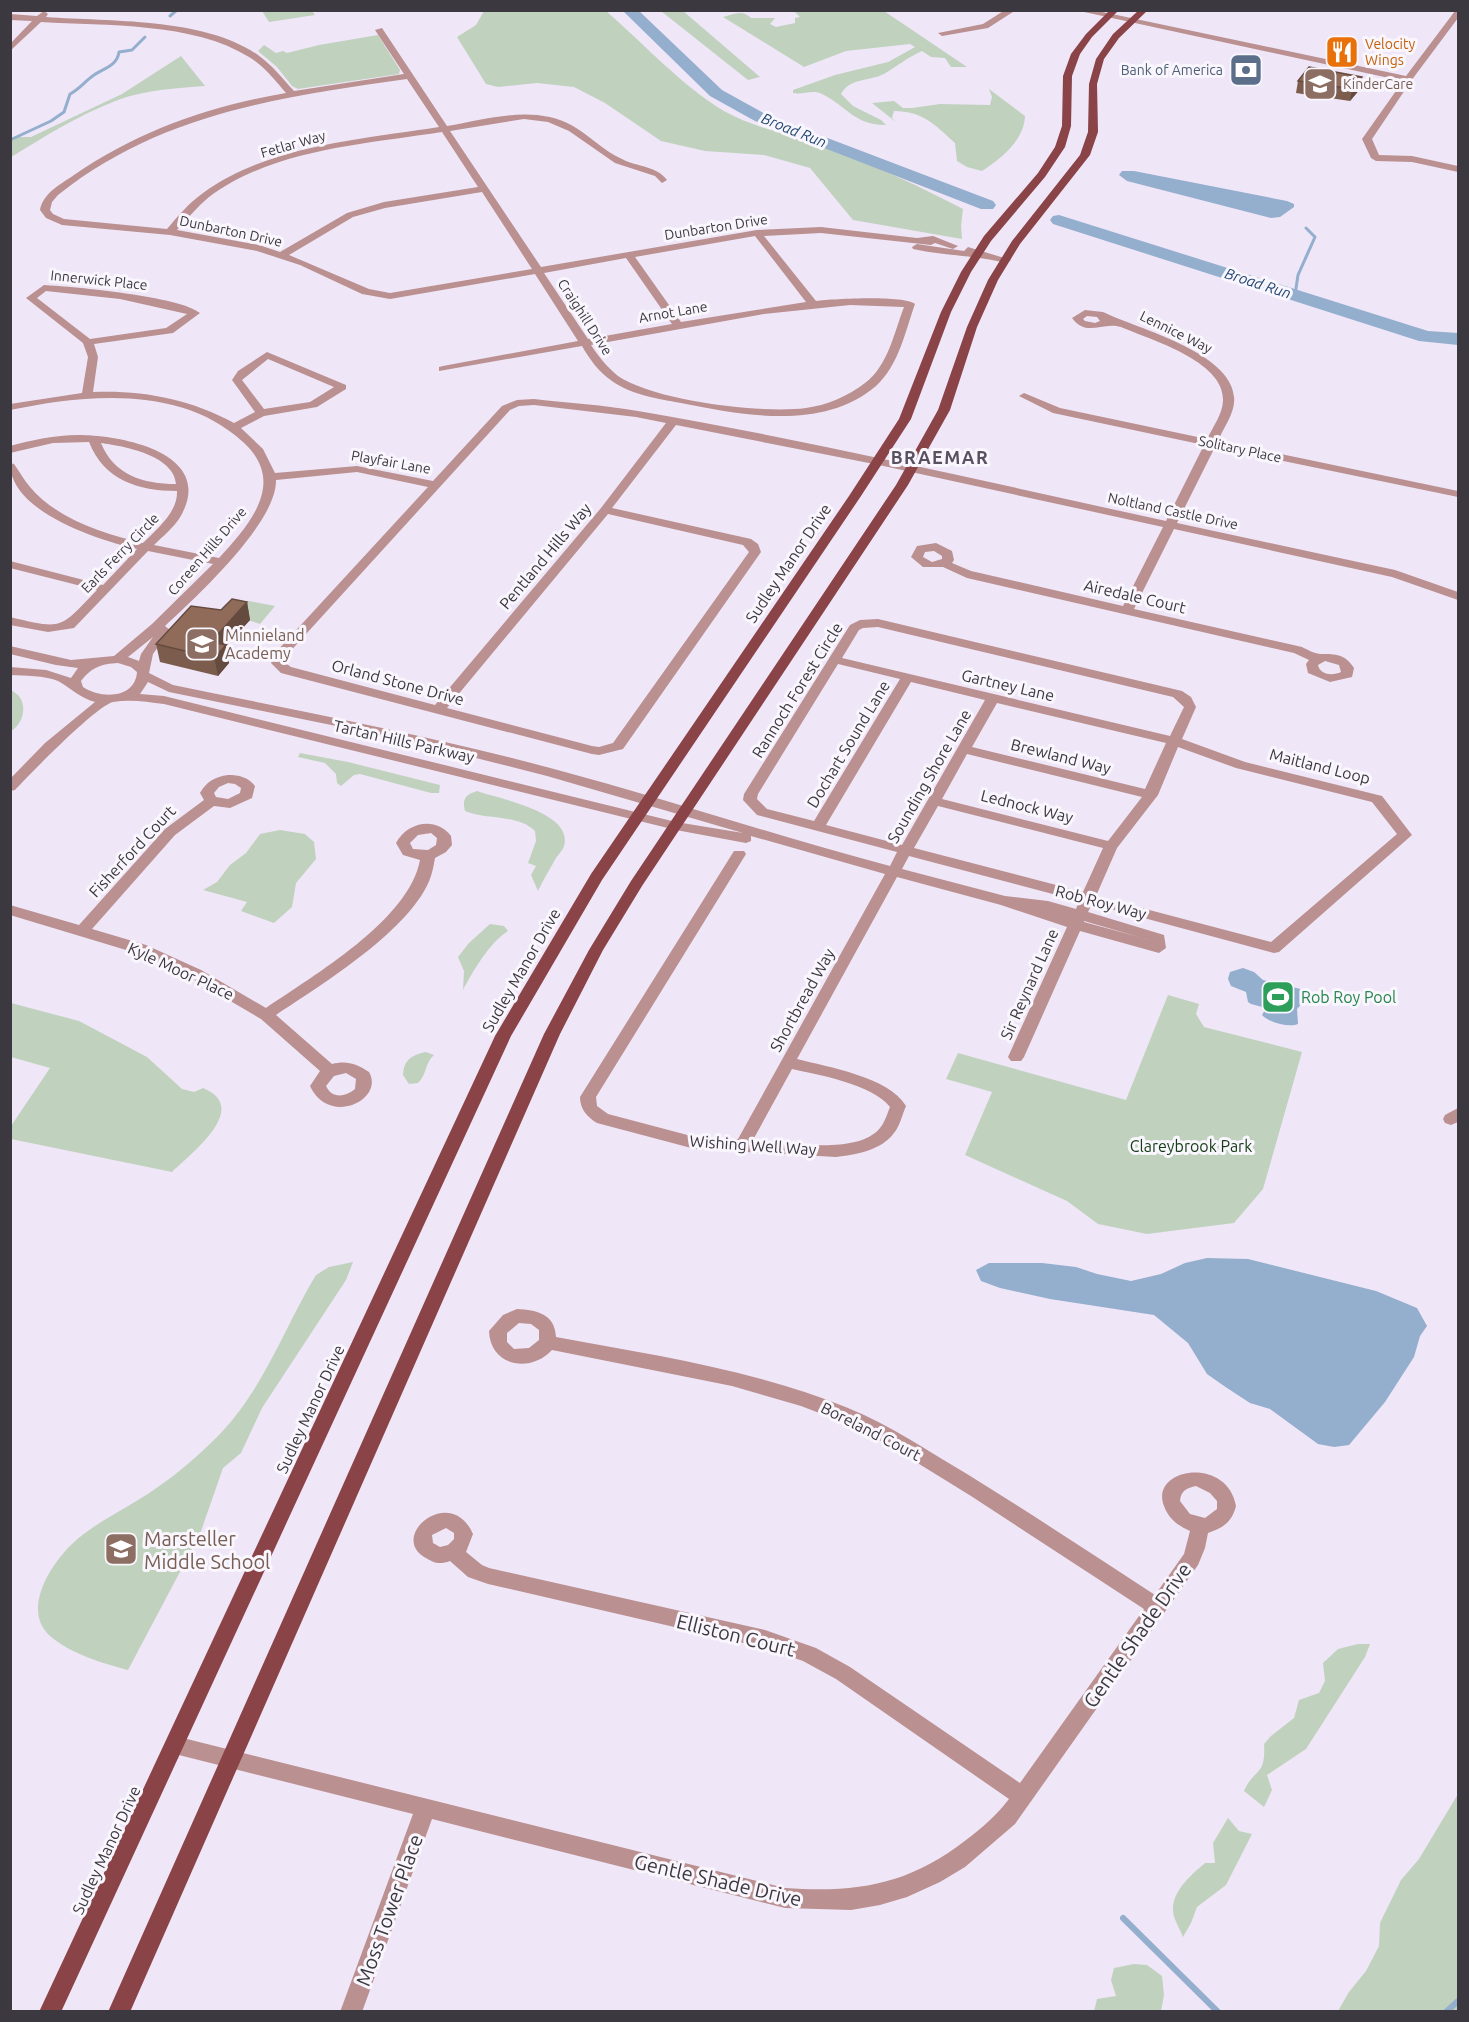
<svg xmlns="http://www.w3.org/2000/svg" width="1469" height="2022" font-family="Ubuntu,sans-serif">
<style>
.green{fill:#c0d2be}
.water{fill:#94aecd}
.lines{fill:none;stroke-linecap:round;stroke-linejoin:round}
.stream-far1{stroke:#94aecd;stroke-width:3}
.stream{stroke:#94aecd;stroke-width:6}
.river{fill:#94aecd;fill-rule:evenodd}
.minor{fill:#ba9090;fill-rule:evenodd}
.major{fill:#8a4347;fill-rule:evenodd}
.wall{fill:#7c5c4d}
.shaded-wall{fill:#654b3f}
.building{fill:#906b5a;stroke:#654b3f;stroke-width:1.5}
.labels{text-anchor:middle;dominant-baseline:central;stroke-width:6;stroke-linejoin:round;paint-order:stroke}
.far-food-label{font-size:14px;fill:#c56008;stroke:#f9f6fd;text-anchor:start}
.far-service-label{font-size:14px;fill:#4e5e75;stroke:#f9f6fd;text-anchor:end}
.far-education-label{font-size:14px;fill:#785e54;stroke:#f9f6fd;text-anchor:start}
.far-street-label{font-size:14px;fill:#3c383f;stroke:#f9f6fd}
.far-water-label{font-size:15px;font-style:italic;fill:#234873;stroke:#f9f6fd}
.street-label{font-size:16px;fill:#3c383f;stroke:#f9f6fd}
.education-label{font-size:16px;fill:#785e54;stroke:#f9f6fd;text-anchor:start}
.leisure-label{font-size:16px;fill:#27864d;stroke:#f9f6fd;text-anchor:start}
.park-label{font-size:16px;fill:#123c11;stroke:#f9f6fd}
.far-district-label{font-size:18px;font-weight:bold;letter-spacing:1.5px;fill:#595160;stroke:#f9f6fd}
.near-education-label{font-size:20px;fill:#785e54;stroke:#f9f6fd;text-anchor:start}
.near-street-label{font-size:20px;fill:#3c383f;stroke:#f9f6fd}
</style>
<rect width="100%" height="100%" fill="#efe6f8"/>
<!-- green -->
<g class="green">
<polygon points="262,11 312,11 315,15 269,22"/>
<path d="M484 11H606C642 42 683 87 724 111 756 129 793 135 827 147 874 165 919 186 963 209L961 226 962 239 853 220 810 168 764 155 705 151 661 141 605 103 574 87 537 83 498 87 486 84 457 37 476 25Z"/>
<polygon points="661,11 683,11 760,77 748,80"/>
<path d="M794 11H884L967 67H951L945 58 931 57 922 51C908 57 896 67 884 74 868 82 851 77 841 94L853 106 881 120 886 125C854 125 848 107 822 94 813 89 803 95 793 93V90L835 75 888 62 915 47 910 44 846 51 804 67 723 17C733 14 743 9 751 18H775L770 24 776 27 795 23V18L800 17Z"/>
<polygon points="378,35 400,70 399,74 298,89 292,86 277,67 258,51 264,45 276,53 283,51 287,53 319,45"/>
<path d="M181 56 205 86C177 88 144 90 118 100 80 114 44 137 11 157V137H31L122 94Z"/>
<path d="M989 89 1025 116C1024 141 1001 158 982 171L967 167 957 161 955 143C935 125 923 111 894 111L892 118 897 123 872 103 894 101 903 108H912L940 104 990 105 992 97Z"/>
<polygon points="249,601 275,606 260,624 235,616"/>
<path d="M10 690C29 697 26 722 11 731Z"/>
<polygon points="300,753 348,762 440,785 439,793 431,793 360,774 354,775 341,786 337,783 336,774 325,763 298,757"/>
<path d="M477 791C499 799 574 812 564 846 563 850 558 855 556 858 550 869 543 880 538 891L531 875 536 866 528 863 536 841 535 831C518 814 486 820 465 811 462 799 465 795 477 791Z"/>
<polygon points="280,830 305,834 314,842 316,859 296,883 292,907 274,923 241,911 247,902 203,890 217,882 230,865 246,853 260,834"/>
<path d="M490 924 504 926 508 931C490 942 473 971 463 990L464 971 458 957 469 943Z"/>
<polygon points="1168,995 1199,1004 1196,1014 1204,1027 1302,1052 1263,1189 1234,1223 1147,1234 1098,1224 1067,1201 965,1155 992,1092 946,1079 958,1053 1126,1100"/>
<path d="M11 1003 79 1021 147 1057 182 1089 194 1092 203 1088C252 1108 190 1154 172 1172L11 1139V1126L50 1068 11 1057Z"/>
<path d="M426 1052 434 1055C425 1062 427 1075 418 1083L409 1084 403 1075C404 1060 411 1055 426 1052Z"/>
<path d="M353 1262 346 1280 262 1408 241 1453 223 1468 200 1534 128 1670C102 1663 71 1654 50 1636 21 1610 51 1564 72 1544 95 1522 128 1508 155 1489 179 1473 200 1454 220 1434 264 1388 284 1328 316 1275L329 1267Z"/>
<path d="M1358 1644H1370L1365 1657 1306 1749 1267 1775 1272 1790 1264 1807 1244 1791C1254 1768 1266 1777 1264 1744L1271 1736 1294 1718 1299 1700 1319 1693 1325 1681 1323 1663 1338 1649Z"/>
<polygon points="1458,1794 1458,2011 1338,2011 1349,1992 1366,1971 1379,1946 1380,1923 1401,1880 1419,1859"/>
<path d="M1228 1818 1239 1831 1252 1834 1226 1885 1197 1907 1191 1923 1183 1937C1180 1929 1173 1918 1173 1910 1172 1891 1192 1874 1205 1863H1215L1213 1843Z"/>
<polygon points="1134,1964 1147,1965 1162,1976 1164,1995 1161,2011 1094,2011 1097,1999 1116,1996 1111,1980 1114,1968"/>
</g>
<!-- water -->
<g class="water">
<polygon points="1122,171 1134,171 1287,201 1294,204 1294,207 1280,217 1271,218 1127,181 1119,175"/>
<path d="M1243 968 1254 972 1263 980 1309 991V996L1297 1009 1298 1024C1289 1028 1268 1022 1262 1015L1266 1008 1251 1004 1248 1002 1246 992 1231 986 1228 979 1230 972Z"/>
<polygon points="1207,1258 1248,1259 1376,1291 1417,1308 1427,1326 1420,1336 1414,1357 1385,1402 1349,1445 1334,1447 1318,1444 1270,1409 1250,1403 1227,1388 1207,1374 1188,1343 1154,1315 1050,1299 1000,1288 981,1281 976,1270 989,1263 1042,1263 1076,1267 1097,1274 1131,1281 1161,1274 1185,1263"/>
</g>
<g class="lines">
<!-- stream-far1 -->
<g class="stream-far1">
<polyline points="170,16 177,10"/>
<path d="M10 140 51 121 64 112 70 94C80 89 85 81 94 75 104 68 117 66 119 52L132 50 145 37"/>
<polyline points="1295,295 1298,275 1315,237 1306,228"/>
</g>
<!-- stream -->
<g class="stream">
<polyline points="1123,1918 1218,2012"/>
<polyline points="1446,2012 1458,2001"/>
</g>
<!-- river -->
<g class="river">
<polygon points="622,10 638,10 722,90 767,115 993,201 996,205 993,209 981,209 755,121 710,96"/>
<polygon points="1059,215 1428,331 1458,333 1458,345 1419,341 1053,224 1050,220 1053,216"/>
</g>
<!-- minor -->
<g class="minor">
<polygon points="1005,10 1016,10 988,28 942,36 938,33 983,24"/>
<polygon points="1075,10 1093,10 1406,76 1455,11 1458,11 1458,18 1411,81 1372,139 1379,155 1412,156 1458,166 1458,172 1412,162 1376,161 1371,158 1362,139 1403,81"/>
<path d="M44 11 48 14 46 17C111 22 203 17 258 55 272 65 283 79 294 91L404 74 375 30 382 28 447 126C489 119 534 104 573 126 590 136 604 151 622 159 637 167 657 166 667 180L662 183 655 176 615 163 569 131 548 122 524 119 450 131 541 267 757 230 821 227 917 238 933 236 958 246 953 249 935 243 931 245 821 233 764 236 816 301C834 299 903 295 915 304 905 332 899 365 876 386 825 430 746 416 686 404 661 399 633 396 612 381 599 372 590 360 582 346L439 371V367L443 366 578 341 535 274 390 299 362 294 300 265 257 251 170 235 62 225 46 218 40 210C43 193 61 184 74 175 138 131 209 106 286 93 275 80 264 66 249 57 193 22 106 26 41 22L10 51V44L32 21 10 20V14L37 16ZM407 79 439 127C363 139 266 146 203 193 189 203 178 216 167 229L64 219 53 214 50 210 52 202 58 195C161 113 281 97 407 79ZM442 132 478 187 384 202 347 213 280 252 259 245 177 230C187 219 197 207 209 197 273 149 366 144 442 132ZM482 192 532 269 390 293 369 289 289 255 353 217 385 208ZM755 236 806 302 681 322 635 257ZM626 258 672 324 588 339 544 273ZM850 305 904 307C894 333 888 366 865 383 848 396 828 405 806 408 762 414 655 401 618 376 607 367 599 357 591 345L764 314Z"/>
<path d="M917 244 964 251 968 247 1011 260 1006 263C975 255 945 256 913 249L912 247Z"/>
<path d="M44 285C75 287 179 296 200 313L173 333 94 344 98 357 93 392C143 390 190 399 234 423L255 412 232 380 238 371 267 352 346 385V389L317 407 264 416 241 428 263 449 275 473 357 466 433 481 502 406 517 400 534 399C568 403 604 405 638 411 814 441 991 483 1166 521L1204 445 1053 413 1019 396 1024 393 1060 408 1207 439C1213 427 1223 413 1223 400 1224 361 1151 340 1121 327 1102 321 1087 338 1072 318L1085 310 1103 312C1138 329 1231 352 1234 397 1236 412 1223 428 1218 441L1458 491V497L1215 447 1177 523 1395 570 1458 592V600L1392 577 1174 529 1134 609 1302 647C1308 650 1315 654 1321 654 1336 654 1345 654 1354 668L1352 677 1330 682 1308 673 1306 664 1309 660 1294 653 967 578 943 567H923L911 557 917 546 936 543 952 551 954 560 952 563 971 571 1123 606 1163 527 879 465 676 425 612 508 751 539 758 544 761 552 623 749 599 755 592 754 281 673 271 663 276 652 428 487 357 472 276 480C277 523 196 597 165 626L170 630 153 654 149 673 173 685C300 711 428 735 554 769 666 799 777 836 890 866L897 852 757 815 743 800 744 794 850 625 860 620 878 619 1182 691 1191 697 1196 707 1182 739 1245 762 1382 796 1412 835 1279 952 1274 953 1092 904 1088 912 1164 935 1166 948 1159 953 1080 931 1024 1057 1021 1061H1011L1008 1057 1067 927 1001 905 897 877 797 1059C828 1067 889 1077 906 1106 902 1115 900 1126 894 1133 882 1150 855 1155 836 1157L695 1149 597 1123C587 1117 580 1109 580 1097L734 851H744L746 854 596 1097 597 1106 608 1114 695 1137 738 1139 885 874 751 836V841L746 843 676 830 164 704C147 702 130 699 113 702 96 706 30 774 15 790L10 791V779L45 743 95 702C80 698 71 688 58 681 43 675 26 676 10 675V667L46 670 71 678 78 668 56 665 10 654V646L71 660 114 656 152 624 213 564 148 551 74 628 48 632 10 625V617C64 630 59 629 97 590L10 568V561L103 585 137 549C98 540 10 512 10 463L14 464C19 471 24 480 30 487 57 519 104 534 143 543 157 529 178 512 177 491 138 491 104 480 89 442L53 443 10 453V446C32 440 55 435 78 435 123 435 219 454 179 519 173 528 162 537 154 545L219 558C251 523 287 482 243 442 182 385 86 394 10 410V404L82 393 88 357 83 343 26 298ZM46 291 120 299 187 314 166 328 90 339 37 298ZM1087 316 1097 317 1100 321 1095 323 1085 321 1083 319ZM268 359 334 387 310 402 264 409 242 380ZM534 405 636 417 666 423 601 508 435 705 291 667 284 662 286 656 510 410 519 406ZM101 443C123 446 174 455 176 484 143 484 114 475 101 443ZM608 514 743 545 749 552 613 743 599 747 592 746 447 708ZM934 551 942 556V559L932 562 923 557 925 552ZM878 627 1173 697 1184 707 1170 736 842 658 859 630 863 628ZM153 637 141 654 139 661 128 657ZM1325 661 1339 665 1341 672C1333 676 1320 675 1318 665ZM118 663 131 667 137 672C135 699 101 699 83 687L81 681C92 667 101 664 118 663ZM838 664 900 679 814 821 767 809 757 799 758 794ZM148 682 169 692 405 740 547 776 743 833 676 822 164 696 140 694ZM911 682 985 700 902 845 826 825ZM997 703 1166 743 1145 789 972 747ZM1178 747 1236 768 1372 802 1397 834 1271 942 1096 896 1117 848 1158 795ZM967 754 1142 797 1108 841 942 799ZM938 806 1103 848 1083 892 914 848ZM909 856 1079 901 1076 909 1048 901 1005 896 902 869ZM1084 921 1146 939 1150 940 1084 922ZM792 1069C819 1075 872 1084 890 1107 887 1114 885 1122 880 1128 857 1156 786 1142 753 1140Z"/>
<path d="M228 775C239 775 248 777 255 786L252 798 230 808 214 806 175 835 92 929 146 945 201 970 266 1008C314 975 409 920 420 860L403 855 396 843C407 822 436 816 451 836L452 845 446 852 435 858C434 863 433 870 431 876 414 928 321 985 276 1015L332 1064C347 1060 357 1064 369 1072 385 1100 329 1127 310 1086L320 1071 261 1019 191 978 136 953 10 915V905L79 925 165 829 204 800 200 793C207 781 215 777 228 775ZM228 783 235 784 241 788 240 793 228 799 216 797 214 793 219 787ZM431 833 437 838 436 845 428 850 413 849 410 843 418 835ZM346 1073 356 1079 355 1089C345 1097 332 1099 326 1086L334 1076Z"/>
<polygon points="1458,1108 1458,1122 1451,1125 1445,1123 1443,1119 1445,1115"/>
<path d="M517 1309C537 1310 555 1314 556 1337 654 1355 755 1370 848 1408 890 1425 928 1451 967 1474 1030 1513 1092 1554 1155 1595L1184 1554 1190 1531C1177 1525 1169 1519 1164 1506 1149 1468 1227 1455 1236 1506 1232 1522 1223 1528 1208 1533L1205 1548 1198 1565 1015 1824 965 1867 940 1882 907 1897 880 1905 851 1910 785 1908 432 1819 362 2012H340L413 1814 175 1754 168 1752 165 1745 168 1738 175 1736 785 1888C857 1893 908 1885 966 1840 982 1828 997 1815 1009 1799L836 1679 803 1661 765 1648 488 1584 468 1577 450 1561C439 1565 434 1563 424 1557 389 1535 451 1484 473 1534L466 1552 482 1565 489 1568 765 1630 816 1648 850 1667 1020 1783 1144 1609 971 1496 890 1446 848 1424 801 1406 732 1386 552 1350C530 1374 490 1366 489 1331L503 1315ZM519 1323 531 1324 539 1330V1340L529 1348 514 1349 507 1342V1333ZM1196 1486 1210 1493 1217 1501V1509L1205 1518 1190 1514 1180 1501C1181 1490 1187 1488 1196 1486ZM446 1528 454 1533V1539L448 1545 440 1547 433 1543 432 1535Z"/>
</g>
<!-- major -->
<g class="major">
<polygon points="1110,10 1119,10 1092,37 1080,54 1072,76 1071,126 1065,147 1045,177 991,241 971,272 951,312 911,419 861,496 602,880 511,1036 61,2012 39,2012 495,1036 591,874 849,496 899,419 941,312 961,272 984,236 1038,173 1055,147 1062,126 1063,76 1071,54 1086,34"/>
<polygon points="1139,10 1148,10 1119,38 1104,59 1097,84 1098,132 1090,155 1020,244 998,280 977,327 950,410 908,485 642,886 603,950 560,1034 130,2012 108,2012 544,1034 589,950 631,881 896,485 938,410 967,327 988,280 1012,241 1080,155 1088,132 1089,84 1096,59 1113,34"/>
</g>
</g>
<!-- wall -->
<g class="wall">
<polygon points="1362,77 1360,89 1350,101 1296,93 1298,81"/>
<polygon points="247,602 250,620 226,646 229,663 218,676 160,662 156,644"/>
</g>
<!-- shaded-wall -->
<g class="shaded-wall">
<polygon points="1362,77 1360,89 1350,101 1352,89"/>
<polygon points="247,602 250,620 226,646 229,663 218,676 211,642"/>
</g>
<!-- building -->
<g class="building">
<polygon points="1309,67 1362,77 1352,89 1298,81"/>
<polygon points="232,599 247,602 211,642 226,645 214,658 156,644 191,606 221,610"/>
</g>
<!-- icons -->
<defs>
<symbol id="restaurant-square" viewBox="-11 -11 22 22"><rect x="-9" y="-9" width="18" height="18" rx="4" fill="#e8710a" stroke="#f9f6fd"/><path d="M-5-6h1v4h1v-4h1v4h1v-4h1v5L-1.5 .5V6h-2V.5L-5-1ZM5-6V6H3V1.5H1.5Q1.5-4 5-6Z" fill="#fff"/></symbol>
<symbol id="bank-square" viewBox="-11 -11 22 22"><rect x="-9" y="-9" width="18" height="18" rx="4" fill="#5c6f8a" stroke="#f9f6fd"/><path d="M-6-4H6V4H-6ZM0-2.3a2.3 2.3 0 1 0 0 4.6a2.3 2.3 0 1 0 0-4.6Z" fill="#fff"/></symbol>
<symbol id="school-square" viewBox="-11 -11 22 22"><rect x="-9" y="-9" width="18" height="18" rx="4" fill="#8d6e63" stroke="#f9f6fd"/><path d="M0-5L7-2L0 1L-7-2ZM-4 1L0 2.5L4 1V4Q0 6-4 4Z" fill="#fff"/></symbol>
<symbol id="stadium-square" viewBox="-11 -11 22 22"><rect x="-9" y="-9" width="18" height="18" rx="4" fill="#2e9e5b" stroke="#f9f6fd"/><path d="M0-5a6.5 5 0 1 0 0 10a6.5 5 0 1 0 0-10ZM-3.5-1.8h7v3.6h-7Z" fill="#fff"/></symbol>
</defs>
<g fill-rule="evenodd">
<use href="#restaurant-square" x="1323" y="33" width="38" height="38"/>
<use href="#bank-square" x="1227" y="51" width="38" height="38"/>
<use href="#school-square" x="1301" y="65" width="38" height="38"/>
<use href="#school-square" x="183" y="625" width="38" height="38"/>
<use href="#stadium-square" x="1259" y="978" width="38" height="38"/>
<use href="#school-square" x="102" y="1530" width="38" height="38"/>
</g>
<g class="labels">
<!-- far-food labels -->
<g class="far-food-label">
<text x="1365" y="44">Velocity<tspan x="1365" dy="16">Wings</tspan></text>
</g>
<!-- far-service labels -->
<g class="far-service-label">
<text x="1223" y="70">Bank of America</text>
</g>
<!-- far-education labels -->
<g class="far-education-label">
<text x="1343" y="84">KinderCare</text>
</g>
<!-- far-street labels -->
<g class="far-street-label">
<text transform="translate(293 144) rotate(-16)">Fetlar Way</text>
<text transform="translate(716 227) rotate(-9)">Dunbarton Drive</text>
<text transform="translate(231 231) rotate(12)">Dunbarton Drive</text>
<text transform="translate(99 280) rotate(6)">Innerwick Place</text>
<text transform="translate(673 312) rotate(-10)">Arnot Lane</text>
<text transform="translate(585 317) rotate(57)">Craighill Drive</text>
<text transform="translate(1176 332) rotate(26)">Lennice Way</text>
<text transform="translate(1240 449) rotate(12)">Solitary Place</text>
<text transform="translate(391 462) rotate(10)">Playfair Lane</text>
<text transform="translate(1173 511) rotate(12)">Noltland Castle Drive</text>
<text transform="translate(207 551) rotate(-49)">Coreen Hills Drive</text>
<text transform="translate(120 553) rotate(-46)">Earls Ferry Circle</text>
</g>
<!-- far-water labels -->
<g class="far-water-label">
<text transform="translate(794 130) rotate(22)">Broad Run</text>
<text transform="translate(1258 283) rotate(18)">Broad Run</text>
</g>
<!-- street labels -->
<g class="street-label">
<text transform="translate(545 556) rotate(-50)">Pentland Hills Way</text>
<text transform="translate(788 563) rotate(-56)">Sudley Manor Drive</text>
<text transform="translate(1135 596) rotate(13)">Airedale Court</text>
<text transform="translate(398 682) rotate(15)">Orland Stone Drive</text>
<text transform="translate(1008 685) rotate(13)">Gartney Lane</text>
<text transform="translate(797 690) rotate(-58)">Rannoch Forest Circle</text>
<text transform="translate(404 741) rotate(13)">Tartan Hills Parkway</text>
<text transform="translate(848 744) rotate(-59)">Dochart Sound Lane</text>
<text transform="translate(1061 756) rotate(14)">Brewland Way</text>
<text transform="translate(1320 766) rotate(14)">Maitland Loop</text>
<text transform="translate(929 776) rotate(-60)">Sounding Shore Lane</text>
<text transform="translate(1027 806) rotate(14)">Lednock Way</text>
<text transform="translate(132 851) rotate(-47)">Fisherford Court</text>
<text transform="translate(1101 902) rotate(15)">Rob Roy Way</text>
<text transform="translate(521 970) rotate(-60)">Sudley Manor Drive</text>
<text transform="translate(181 971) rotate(25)">Kyle Moor Place</text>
<text transform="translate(1029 984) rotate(-66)">Sir Reynard Lane</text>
<text transform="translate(802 1000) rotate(-61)">Shortbread Way</text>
<text transform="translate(753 1145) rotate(4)">Wishing Well Way</text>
<text transform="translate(310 1409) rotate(-65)">Sudley Manor Drive</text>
<text transform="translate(871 1431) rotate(27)">Boreland Court</text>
<text transform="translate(106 1850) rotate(-65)">Sudley Manor Drive</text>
</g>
<!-- education labels -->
<g class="education-label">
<text x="225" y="635">Minnieland<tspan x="225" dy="18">Academy</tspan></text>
</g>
<!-- leisure labels -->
<g class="leisure-label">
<text x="1301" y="997">Rob Roy Pool</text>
</g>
<!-- park labels -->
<g class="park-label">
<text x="1191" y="1146">Clareybrook Park</text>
</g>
<!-- far-district labels -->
<g class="far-district-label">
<text x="940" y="457">BRAEMAR</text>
</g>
<!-- near-education labels -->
<g class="near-education-label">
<text x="144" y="1538">Marsteller<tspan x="144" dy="23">Middle School</tspan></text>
</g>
<!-- near-street labels -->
<g class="near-street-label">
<text transform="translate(736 1635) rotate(14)">Elliston Court</text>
<text transform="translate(1137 1635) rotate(-55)">Gentle Shade Drive</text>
<text transform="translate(718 1880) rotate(13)">Gentle Shade Drive</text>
<text transform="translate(389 1910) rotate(-70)">Moss Tower Place</text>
</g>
</g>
<!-- border -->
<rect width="1469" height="2022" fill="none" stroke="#3c383f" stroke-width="24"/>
</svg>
